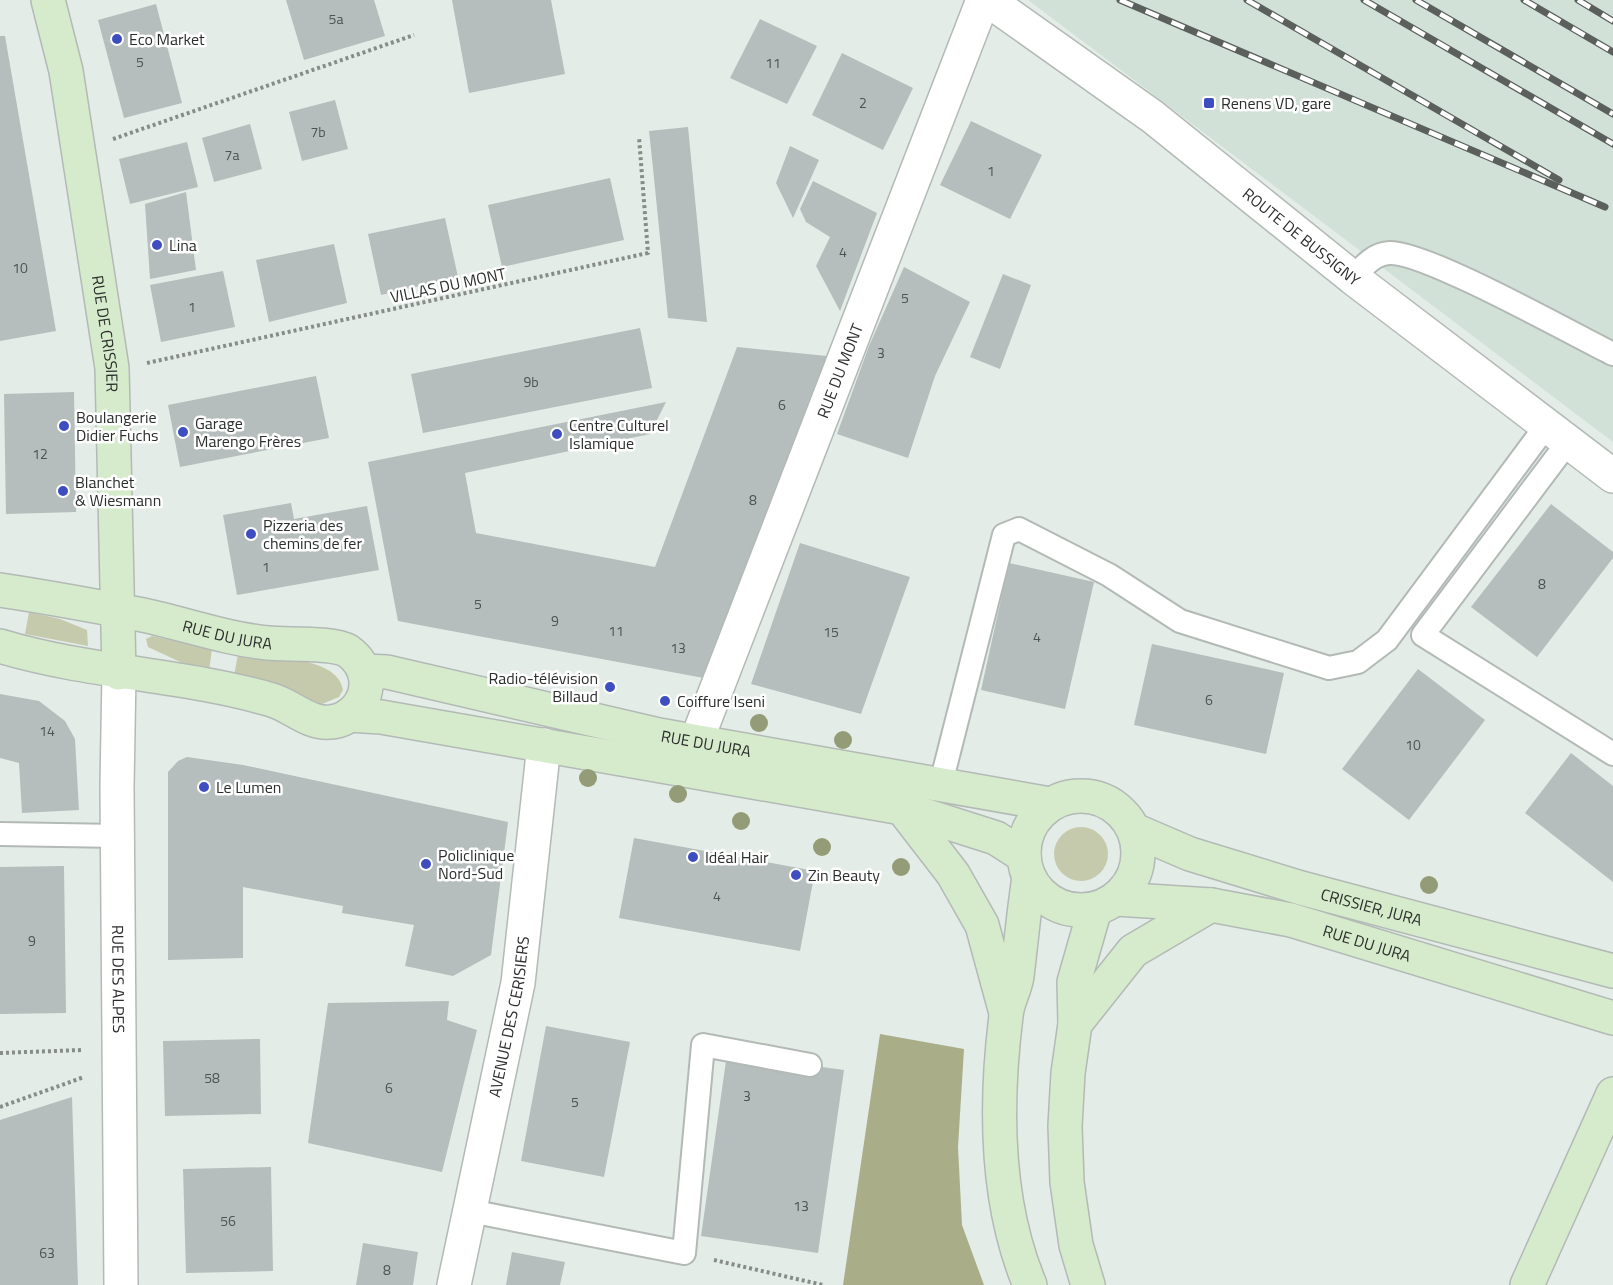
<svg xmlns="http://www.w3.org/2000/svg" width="1613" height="1285" font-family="'Titillium Web',sans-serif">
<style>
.built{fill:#d2e1d8}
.green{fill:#c6caad}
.forest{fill:#a9ae89}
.building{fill:#b5bebc}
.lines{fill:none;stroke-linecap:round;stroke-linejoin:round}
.lane-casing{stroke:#b3bab6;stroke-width:26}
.street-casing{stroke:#b3bab6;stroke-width:36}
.secondary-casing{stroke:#b3bab6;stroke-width:36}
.path{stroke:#878c89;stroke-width:4;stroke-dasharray:3 3;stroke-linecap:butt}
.lane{stroke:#fff;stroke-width:22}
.street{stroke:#fff;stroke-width:33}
.secondary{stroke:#d6ebcc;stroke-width:33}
.rail-casing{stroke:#5b605d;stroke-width:7}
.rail{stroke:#fff;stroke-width:4.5;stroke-dasharray:14;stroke-linecap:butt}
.tree{fill:#949b77}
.poi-dot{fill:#3e4ec1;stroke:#fff;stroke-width:2}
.labels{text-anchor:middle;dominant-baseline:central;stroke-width:5;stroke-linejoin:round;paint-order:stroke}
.number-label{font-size:14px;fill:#4e5250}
.poi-label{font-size:16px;fill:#2b2e2c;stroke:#fff;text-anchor:start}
.street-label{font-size:16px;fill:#2b2e2c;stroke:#fff}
</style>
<rect width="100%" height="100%" fill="#e4ece7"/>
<!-- built -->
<polygon class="built" points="1028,0 1613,0 1613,442 1371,259"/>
<!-- green -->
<g class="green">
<polygon points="29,612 60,619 87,630 88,646 25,634"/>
<polygon points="152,636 212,649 209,671 191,667 148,647 146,639"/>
<path d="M238 654C266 658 338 655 343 690L339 697 322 704 234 676Z"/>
<circle cx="1081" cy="854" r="27"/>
</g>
<!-- forest -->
<polygon class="forest" points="880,1034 964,1049 958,1147 962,1225 984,1285 843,1285"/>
<!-- building -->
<g class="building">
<polygon points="286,0 374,0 385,36 304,60"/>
<polygon points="452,0 551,0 565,74 469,93"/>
<polygon points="156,4 182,103 124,118 98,20"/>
<polygon points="760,19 817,46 787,104 730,78"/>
<polygon points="0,36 5,36 56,331 0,341"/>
<polygon points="842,53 913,88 883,150 812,115"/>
<polygon points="335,100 348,149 302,161 289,112"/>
<polygon points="971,121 1042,155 1010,219 940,185"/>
<polygon points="250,124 262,169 214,182 202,138"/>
<polygon points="688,127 707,322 668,318 653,168 649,131"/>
<polygon points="187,142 198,187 130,204 119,159"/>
<polygon points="790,146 819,160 793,218 776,183"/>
<polygon points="610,178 624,240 502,267 488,205"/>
<polygon points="813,181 877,213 840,311 816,266 830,237 806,222 800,209"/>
<polygon points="186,192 196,270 150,279 145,204"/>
<polygon points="445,218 458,277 381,295 368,234"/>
<polygon points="334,244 347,303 269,322 256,260"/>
<polygon points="904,267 970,302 935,376 908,458 837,434 869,346"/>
<polygon points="223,271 235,327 161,342 150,285"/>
<polygon points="1003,274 1031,285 1000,369 970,357"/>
<polygon points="640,328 652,388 423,433 411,374"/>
<polygon points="737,347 837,357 709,679 398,621 368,462 666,402 650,434 465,473 476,533 655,567"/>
<polygon points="316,376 329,438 180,467 168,405"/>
<polygon points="74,392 76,512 6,514 4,394"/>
<polygon points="291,503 294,519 367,506 379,570 237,595 223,515"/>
<polygon points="1551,504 1613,552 1613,558 1537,657 1471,607"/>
<polygon points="800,543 910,577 861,714 751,684"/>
<polygon points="1009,563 1094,582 1065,709 981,690"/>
<polygon points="1152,644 1284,673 1266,754 1134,725"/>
<polygon points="1418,669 1485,720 1409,820 1342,769"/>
<polygon points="0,694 39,701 65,721 75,739 79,810 22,813 19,763 0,758"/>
<polygon points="1571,753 1613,786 1613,882 1525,813"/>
<polygon points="187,757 243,765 508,822 491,955 453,976 405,966 414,925 342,913 343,906 243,887 243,958 168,960 168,772 178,761"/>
<polygon points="634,838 815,871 800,951 619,918"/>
<polygon points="64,866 66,1013 0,1014 0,867"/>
<polygon points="449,1001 447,1020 477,1030 442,1172 308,1143 328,1003"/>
<polygon points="546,1026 630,1042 604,1177 521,1161"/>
<polygon points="260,1039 261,1114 165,1116 163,1041"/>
<polygon points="727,1054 844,1070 818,1253 701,1236"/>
<polygon points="72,1097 78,1285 0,1285 0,1120"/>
<polygon points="271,1167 273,1271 186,1273 183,1169"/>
<polygon points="363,1243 418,1252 413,1285 356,1285"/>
<polygon points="512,1252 565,1262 560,1285 506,1285"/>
</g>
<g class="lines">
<defs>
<g id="lane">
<path d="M1353 278C1363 267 1373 254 1389 253 1423 250 1574 335 1613 354"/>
<polyline points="1568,442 1423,635 1613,754"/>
<polyline points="940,787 1004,535 1019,529 1109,575 1180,621 1329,668 1358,662 1387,640 1546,426"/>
<polyline points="0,834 119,836"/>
<polyline points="470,1211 684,1253 703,1045 810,1065"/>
</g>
<g id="street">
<path id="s1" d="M988 0 1153 117 1353 278 1613 476"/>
<path id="s2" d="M119 673 117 787 121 1285"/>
<path id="s3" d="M696 742 983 0"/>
<path id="s4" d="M454 1285 518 983 544 745"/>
</g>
<g id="secondary">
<path id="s5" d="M48 0 66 71 112 368 119 673"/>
<path id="s6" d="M0 590C48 597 96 606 143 615 185 624 226 639 268 643 288 645 333 642 348 651 358 658 365 669 366 681 367 702 351 720 331 722 310 725 292 706 272 700 183 674 89 673 0 646"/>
<path id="s7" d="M364 671 387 672 659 735 1050 804"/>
<polyline points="349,715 381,717 902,808 996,838 1024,856"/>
<circle cx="1081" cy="853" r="57"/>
<polyline points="902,808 953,874 982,925 1006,1013"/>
<path id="s8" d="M1134 830 1190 854 1301 888 1613 971"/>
<path d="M1029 877C1024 910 1021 943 1017 976 1015 990 1007 1002 1006 1016 995 1104 995 1202 1030 1285"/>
<path id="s9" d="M1116 899 1211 905 1291 920 1613 1018"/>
<polyline points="1075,1024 1133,951 1211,905"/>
<polyline points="1088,1285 1076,1245 1067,1182 1065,1126 1068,1073 1075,1024 1074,982 1095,909"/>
<polyline points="1527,1285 1613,1094"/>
</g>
</defs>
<!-- lane casing -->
<use href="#lane" class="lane-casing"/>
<!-- street casing -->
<use href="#street" class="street-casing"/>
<!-- secondary casing -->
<use href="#secondary" class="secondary-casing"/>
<!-- path -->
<g class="path">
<polyline points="113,139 414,35"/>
<polyline points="147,363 648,253 639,137"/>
<polyline points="0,1053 82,1050"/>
<polyline points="0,1107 84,1077"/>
<polyline points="714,1260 823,1285"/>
</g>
<!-- lane -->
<use href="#lane" class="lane"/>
<!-- street -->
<use href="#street" class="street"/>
<!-- secondary -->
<use href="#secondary" class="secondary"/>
<defs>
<g id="rail">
<polyline points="1120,0 1605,207"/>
<polyline points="1247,0 1559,180"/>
<polyline points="1364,0 1613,144"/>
<polyline points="1416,0 1613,114"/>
<polyline points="1524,0 1613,52"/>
<polyline points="1578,0 1613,21"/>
</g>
</defs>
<!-- rail casing -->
<use href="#rail" class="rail-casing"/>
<!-- rail -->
<use href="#rail" class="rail"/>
</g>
<!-- trees -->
<g class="tree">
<circle cx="759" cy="723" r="9"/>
<circle cx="843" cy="740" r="9"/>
<circle cx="588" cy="778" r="9"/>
<circle cx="678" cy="794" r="9"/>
<circle cx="741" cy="821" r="9"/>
<circle cx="822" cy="847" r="9"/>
<circle cx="901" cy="867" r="9"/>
<circle cx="1429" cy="885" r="9"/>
</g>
<!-- markers -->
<g class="poi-dot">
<circle cx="117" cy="39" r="6"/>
<rect x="1203" y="97" width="12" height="12" rx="3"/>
<circle cx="157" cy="245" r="6"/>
<circle cx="64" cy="426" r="6"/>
<circle cx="183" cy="432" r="6"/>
<circle cx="557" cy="434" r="6"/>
<circle cx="63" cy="491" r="6"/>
<circle cx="251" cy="534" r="6"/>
<circle cx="610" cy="687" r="6"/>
<circle cx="665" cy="701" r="6"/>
<circle cx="204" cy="787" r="6"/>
<circle cx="693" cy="857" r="6"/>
<circle cx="426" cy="864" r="6"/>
<circle cx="796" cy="875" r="6"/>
</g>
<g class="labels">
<!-- number labels -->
<g class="number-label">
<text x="336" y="18">5a</text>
<text x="140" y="61">5</text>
<text x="773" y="62">11</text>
<text x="863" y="102">2</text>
<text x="318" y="131">7b</text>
<text x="232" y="154">7a</text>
<text x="991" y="170">1</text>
<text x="843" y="251">4</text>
<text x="20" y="267">10</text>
<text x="905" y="297">5</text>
<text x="192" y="306">1</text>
<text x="881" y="352">3</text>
<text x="531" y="381">9b</text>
<text x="782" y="404">6</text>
<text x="40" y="453">12</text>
<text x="753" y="499">8</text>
<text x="266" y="566">1</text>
<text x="1542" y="583">8</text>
<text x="478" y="603">5</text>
<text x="555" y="620">9</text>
<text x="616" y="630">11</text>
<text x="831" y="631">15</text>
<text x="1037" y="636">4</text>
<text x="678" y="647">13</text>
<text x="1209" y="699">6</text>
<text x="47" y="730">14</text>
<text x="1413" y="744">10</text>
<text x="717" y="895">4</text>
<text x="32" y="940">9</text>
<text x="212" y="1077">58</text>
<text x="389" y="1087">6</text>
<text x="747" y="1095">3</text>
<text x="575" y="1101">5</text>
<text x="801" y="1205">13</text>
<text x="228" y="1220">56</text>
<text x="47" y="1252">63</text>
<text x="387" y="1269">8</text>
</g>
<!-- poi labels -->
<g class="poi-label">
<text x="129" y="39">Eco Market</text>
<text x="1221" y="103">Renens VD, gare</text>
<text x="169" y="245">Lina</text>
<text x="76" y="417">Boulangerie<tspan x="76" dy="18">Didier Fuchs</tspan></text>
<text x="195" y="423">Garage<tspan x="195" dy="18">Marengo Frères</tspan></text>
<text x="569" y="425">Centre Culturel<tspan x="569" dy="18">Islamique</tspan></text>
<text x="75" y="482">Blanchet<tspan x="75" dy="18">&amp; Wiesmann</tspan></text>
<text x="263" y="525">Pizzeria des<tspan x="263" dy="18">chemins de fer</tspan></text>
<text x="598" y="678" text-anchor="end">Radio-télévision<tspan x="598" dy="18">Billaud</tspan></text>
<text x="677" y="701">Coiffure Iseni</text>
<text x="216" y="787">Le Lumen</text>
<text x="438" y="855">Policlinique<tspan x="438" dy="18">Nord-Sud</tspan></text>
<text x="705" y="857">Idéal Hair</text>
<text x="808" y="875">Zin Beauty</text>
</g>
<!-- street labels -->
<g class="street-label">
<text stroke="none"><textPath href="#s1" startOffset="393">ROUTE DE BUSSIGNY</textPath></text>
<text transform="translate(448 285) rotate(-12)">VILLAS DU MONT</text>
<text stroke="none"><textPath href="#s5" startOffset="339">RUE DE CRISSIER</textPath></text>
<text stroke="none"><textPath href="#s3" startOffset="398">RUE DU MONT</textPath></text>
<text stroke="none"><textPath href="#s6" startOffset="232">RUE DU JURA</textPath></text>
<text stroke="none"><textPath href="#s7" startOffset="350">RUE DU JURA</textPath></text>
<text stroke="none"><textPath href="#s8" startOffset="250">CRISSIER, JURA</textPath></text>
<text stroke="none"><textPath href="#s9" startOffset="256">RUE DU JURA</textPath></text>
<text stroke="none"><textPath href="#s2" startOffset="306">RUE DES ALPES</textPath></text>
<text stroke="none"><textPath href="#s4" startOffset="274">AVENUE DES CERISIERS</textPath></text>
</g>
</g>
</svg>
